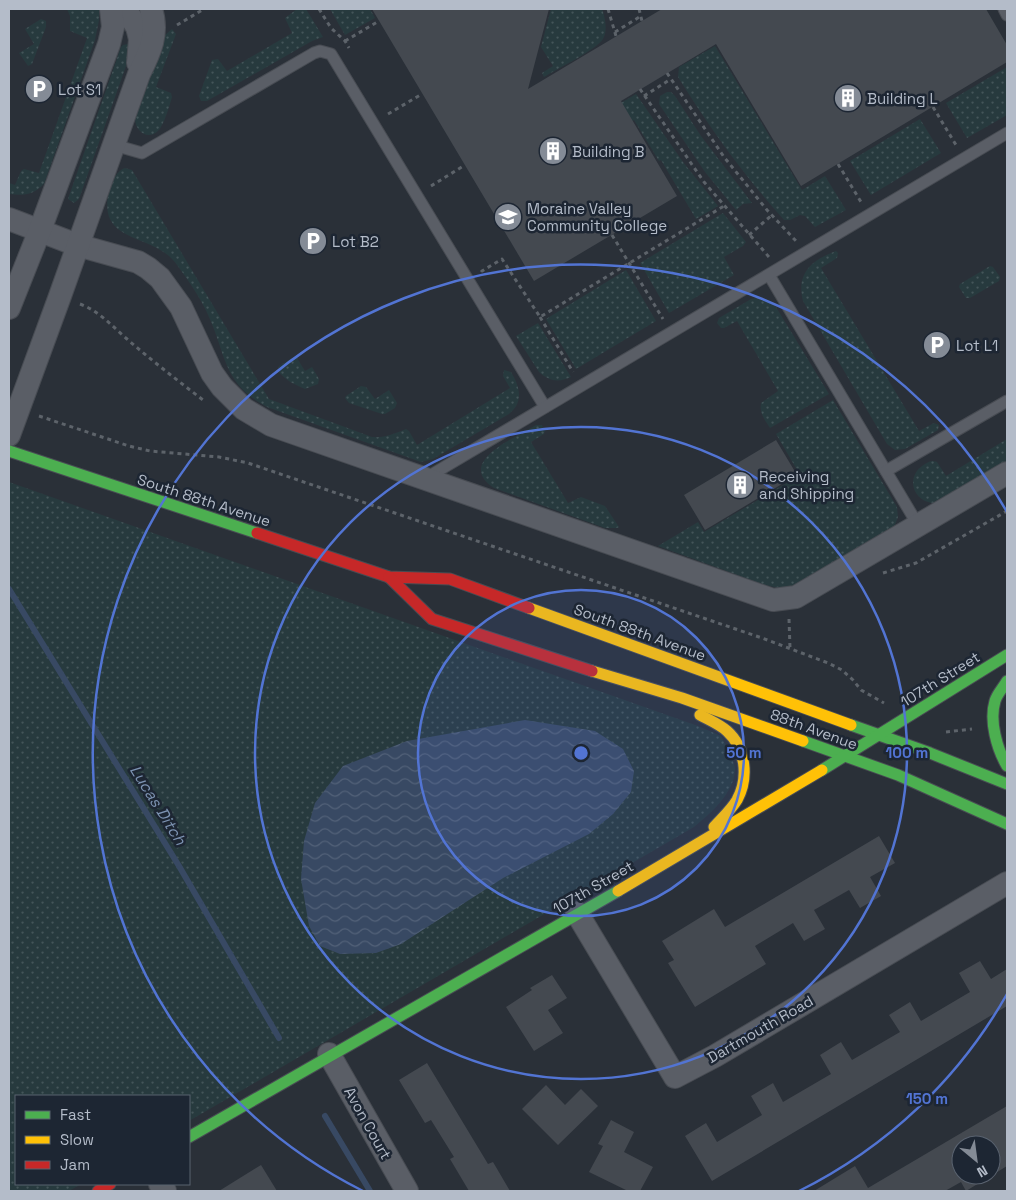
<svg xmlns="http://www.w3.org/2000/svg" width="1016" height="1200" font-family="'Space Grotesk',sans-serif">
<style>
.grass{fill:url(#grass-dots)}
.water{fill:url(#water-waves)}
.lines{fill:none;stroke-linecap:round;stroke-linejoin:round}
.stream{stroke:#384963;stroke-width:6}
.building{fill:#444950;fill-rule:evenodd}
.lane-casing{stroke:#484c53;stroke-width:13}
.street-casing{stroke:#484c53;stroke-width:24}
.fast-casing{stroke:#484c53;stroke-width:13}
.slow-casing{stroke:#484c53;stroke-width:13}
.jam-casing{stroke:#484c53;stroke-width:13}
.path{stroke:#5d636a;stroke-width:3;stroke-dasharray:4 4;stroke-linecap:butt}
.lane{stroke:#5a5e66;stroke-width:11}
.street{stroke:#5a5e66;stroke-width:22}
.fast{stroke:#4caf50;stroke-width:11}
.slow{stroke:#ffc107;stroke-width:11}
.jam{stroke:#c62828;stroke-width:11}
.ring{fill:none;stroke:#5274d3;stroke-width:2.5}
.labels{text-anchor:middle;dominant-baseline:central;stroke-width:5;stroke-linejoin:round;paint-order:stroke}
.poi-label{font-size:15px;fill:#b4bcc9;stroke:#1d2633;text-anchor:start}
.street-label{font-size:15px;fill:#b4bcc9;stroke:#1d2633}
.water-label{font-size:16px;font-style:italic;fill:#7c92b1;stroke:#1d2633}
.centre{fill:#5274d3;stroke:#1d2633;stroke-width:2.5}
.ring-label{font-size:15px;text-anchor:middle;font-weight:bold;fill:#5274d3;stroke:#1d2633;stroke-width:5;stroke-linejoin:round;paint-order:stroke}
</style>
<defs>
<pattern id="grass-dots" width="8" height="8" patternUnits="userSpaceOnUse" patternTransform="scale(1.25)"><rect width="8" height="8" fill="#273a3e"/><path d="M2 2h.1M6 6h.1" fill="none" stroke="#445559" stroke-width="1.8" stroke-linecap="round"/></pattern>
<pattern id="water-waves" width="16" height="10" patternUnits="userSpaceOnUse" patternTransform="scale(1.25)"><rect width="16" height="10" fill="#384963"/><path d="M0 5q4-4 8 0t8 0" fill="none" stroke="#526178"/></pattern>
</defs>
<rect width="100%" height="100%" fill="#2a3038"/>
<!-- grass -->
<g class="grass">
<path d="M67 9H99V20L95 40 44 184C33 195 24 196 9 194V183L15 185 21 171 24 169 39 173 87 38 70 31V16Z"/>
<polygon points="297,9 306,9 323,37 312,41 207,101 201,101 199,96 212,60 218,59 227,71 292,33 285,18"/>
<polygon points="330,9 370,9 375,18 345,35"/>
<path d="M551 9H602C605 17 608 31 603 39 596 50 557 69 544 77L542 73 553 66 541 47Z"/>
<polygon points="41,19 46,21 46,27 32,64 28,66 19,53 34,44 25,29"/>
<path d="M172 29 176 34 156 87 171 93 172 97C169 107 166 118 161 127 152 142 135 134 135 118L164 36Z"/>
<polygon points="128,44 131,47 131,52 79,199 74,203 68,199 69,196 121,47 123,45"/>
<path d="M715 46 802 190 825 176 846 210 815 227 805 216 800 215 790 220H784C743 174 711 130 678 77L679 67Z"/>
<polygon points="1007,67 1007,115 967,138 946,103"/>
<polygon points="667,92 671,92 675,96 701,136 752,203 743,204 736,210 705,172 659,104 660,96"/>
<polygon points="636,94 683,162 718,206 696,219 661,160 659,161 634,120 610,134 599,116"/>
<polygon points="920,119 941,153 871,195 850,161"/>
<path d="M125 168 132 170 269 399 372 437C385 438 393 434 406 429L409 431 417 445 510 388 503 376 504 370 511 372C520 387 524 402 509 414L433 459 421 462 267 407C223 383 227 358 209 317 202 300 188 280 177 265 159 239 121 242 110 219 103 206 110 173 125 168Z"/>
<polygon points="723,213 746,242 743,246 724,257 734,275 669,313 640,263"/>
<path d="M836 251 838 253 837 258 821 268 919 431 934 423 939 425 938 430 905 449 895 450 887 444 803 301C796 274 811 260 836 251Z"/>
<polygon points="990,266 993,267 1000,277 999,281 970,298 966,298 959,287 960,284"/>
<polygon points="626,270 656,321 576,369 546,319"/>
<path d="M756 298 767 300 776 307 829 394 770 428C765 420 759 413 761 403L778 391 737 321 724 328H721L717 323 719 318 751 299Z"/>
<path d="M538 323 571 377C558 383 549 381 539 372L516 336Z"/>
<path d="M292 358H297L305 371 312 367 319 379 318 384 305 389C294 384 286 381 278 371L279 366Z"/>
<polygon points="361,386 366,387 375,399 389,390 397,403 395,408 385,414 382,414 349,403 345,398 346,396"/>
<polygon points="833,400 897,507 898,517 894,527 793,586 779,588 765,585 658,546 698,522 704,532 800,475 776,434"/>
<path d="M536 425H542L545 431 544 434 531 442 568 503 581 497 605 506 619 527 617 528H605L494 488C454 462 517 437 536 425Z"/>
<path d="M1007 439V462L935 503C913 503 904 476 925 464 930 461 932 460 937 462L946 476Z"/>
<path d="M9 482 698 726 721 736C725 744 735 762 735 770 734 793 711 813 694 827L189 1121V1096H16V1184H81L69 1191H9Z"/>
</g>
<!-- water -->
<polygon class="water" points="525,720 595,731 623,749 634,771 631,792 613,814 589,834 503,878 401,944 376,953 340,954 320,946 309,926 301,879 304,841 315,803 343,766 407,741"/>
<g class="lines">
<!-- stream -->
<g class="stream">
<polyline points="9,589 179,866 279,1038"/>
<polyline points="325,1116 370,1191"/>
</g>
</g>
<!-- building -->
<g class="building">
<polygon points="372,9 549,9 528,89 662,9 986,9 1007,45 1007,62 801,186 716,44 621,101 677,196 534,281"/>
<polygon points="776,440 797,475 705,530 684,495"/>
<polygon points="879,836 895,863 870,877 881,896 860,908 849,890 814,910 825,929 804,941 793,923 755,946 766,964 695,1007 668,963 674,960 662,941 714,909 725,927"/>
<polygon points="980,961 991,979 1007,969 1007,1006 712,1181 685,1136 706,1123 717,1142 762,1115 751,1096 773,1083 783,1102 831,1074 820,1055 841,1042 852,1060 900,1032 889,1015 910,1002 921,1021 970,992 959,973"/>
<polygon points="552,975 567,998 548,1010 563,1033 534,1051 506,1007 532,990 530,988"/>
<polygon points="427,1063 488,1164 493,1162 510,1191 469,1191 450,1159 454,1157 431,1120 425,1123 399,1080"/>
<polygon points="546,1085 565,1105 581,1089 598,1106 558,1145 522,1109"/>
<path d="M1007 1106V1166L966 1191 961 1182 945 1191H814L855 1166 868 1188ZM961 1145H991V1175H961Z"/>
<polygon points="611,1120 634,1132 624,1152 653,1167 640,1191 628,1191 589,1172 603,1146 598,1144"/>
<polygon points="261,1165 277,1191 219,1191"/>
</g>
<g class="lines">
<defs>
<g id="lane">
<polyline points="1004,9 1007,15"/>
<polyline points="114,145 142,153 314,53 320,51 331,54 545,407"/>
<polyline points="769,275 918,525"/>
<polyline points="886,471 1007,401"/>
<polyline points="426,478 1007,133"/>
</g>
<g id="street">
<polyline points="125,9 137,27 140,39 138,63"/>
<polyline points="9,219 77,245 138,262 148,268 160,278 181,307 212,373 222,387 244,409 271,425 773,600 796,597 1007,473"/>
<polyline points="9,308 40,230 109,44 113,27 111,9"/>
<path d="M9 435 60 296 139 74C150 52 159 33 151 9"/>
<polyline points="577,913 675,1077 715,1056 1007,883"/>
<polyline points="329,1054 407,1191"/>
<polyline points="160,1184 165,1191"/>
</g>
<g id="fast">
<polyline points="9,451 257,533"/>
<path d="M1007 681C1003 688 997 694 995 701 989 721 997 749 1007 766"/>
<polyline points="851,725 930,753 1007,784"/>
<polyline points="803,741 898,775 1007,824"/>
<polyline points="822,770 1007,655"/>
<polyline points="189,1137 618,891"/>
</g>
<g id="slow">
<polyline points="529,608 851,725"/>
<polyline points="592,671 682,698 803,741"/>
<path d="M700 715C709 720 719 724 727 731 746 748 749 778 737 800 731 810 722 818 714 827"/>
<polyline points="618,891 822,770"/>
</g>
<g id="jam">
<polyline points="257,533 389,577 450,579 529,608"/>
<polyline points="389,577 432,619 592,671"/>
<polyline points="98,1191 110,1184"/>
</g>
</defs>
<!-- lane casing -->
<use href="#lane" class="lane-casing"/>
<!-- street casing -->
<use href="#street" class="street-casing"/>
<!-- fast casing -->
<use href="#fast" class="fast-casing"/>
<!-- slow casing -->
<use href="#slow" class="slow-casing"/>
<!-- jam casing -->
<use href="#jam" class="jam-casing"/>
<!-- path -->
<g class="path">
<polyline points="319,9 331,28 345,41 349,48"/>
<polyline points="608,9 616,36"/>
<polyline points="639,9 642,21"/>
<polyline points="177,25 204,9"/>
<polyline points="615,32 641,16"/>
<polyline points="345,41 379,21"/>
<polyline points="667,73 724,157 767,210 796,241"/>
<polyline points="640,89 704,182 769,257"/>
<polyline points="644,96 671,79"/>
<polyline points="933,107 956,145"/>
<polyline points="388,114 422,94"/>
<polyline points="838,164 861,202"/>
<polyline points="431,186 465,165"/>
<polyline points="612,235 663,319"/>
<polyline points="749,235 772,215"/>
<polyline points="481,270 482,271 502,259 540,317 724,206"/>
<path d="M80 304C99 311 112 326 127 339 151 360 177 380 203 400"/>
<polyline points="540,317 573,372"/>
<polyline points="39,416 129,446 150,451 219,457 248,463 762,638 828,663 842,670 853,680 861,690 884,703"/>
<polyline points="883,573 916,563 1007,511"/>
<polyline points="789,619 790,648"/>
<polyline points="946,732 972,729"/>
</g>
<!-- lane -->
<use href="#lane" class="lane"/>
<!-- street -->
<use href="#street" class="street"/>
<!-- fast -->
<use href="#fast" class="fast"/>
<!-- slow -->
<use href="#slow" class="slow"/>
<!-- jam -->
<use href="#jam" class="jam"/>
</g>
<!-- distance rings -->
<circle cx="581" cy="753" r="163" fill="#5274d3" fill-opacity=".12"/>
<g class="ring">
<circle cx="581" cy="753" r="163"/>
<circle cx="581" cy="753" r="326"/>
<path d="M1007 994A489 489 0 0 1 799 1191M363 1191A489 489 0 1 1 1007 512"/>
</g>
<!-- icons -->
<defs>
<symbol id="parking-disc" viewBox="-11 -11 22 22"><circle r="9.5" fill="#848b96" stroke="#1d2633"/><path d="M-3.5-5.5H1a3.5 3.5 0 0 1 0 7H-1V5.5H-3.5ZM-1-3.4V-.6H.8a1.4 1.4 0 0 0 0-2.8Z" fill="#fff"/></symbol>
<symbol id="building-disc" viewBox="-11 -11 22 22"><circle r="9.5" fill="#848b96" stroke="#1d2633"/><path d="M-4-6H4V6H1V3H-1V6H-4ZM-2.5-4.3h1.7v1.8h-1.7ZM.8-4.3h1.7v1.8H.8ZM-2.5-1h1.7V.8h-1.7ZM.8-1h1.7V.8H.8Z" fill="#fff"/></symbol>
<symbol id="university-disc" viewBox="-11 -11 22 22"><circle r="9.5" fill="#848b96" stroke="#1d2633"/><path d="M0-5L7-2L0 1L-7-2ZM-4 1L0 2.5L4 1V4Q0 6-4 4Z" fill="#fff"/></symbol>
</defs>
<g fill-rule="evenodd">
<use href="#parking-disc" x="23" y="73" width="32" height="32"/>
<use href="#building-disc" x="832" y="82" width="32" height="32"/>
<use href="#building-disc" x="537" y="135" width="32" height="32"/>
<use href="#university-disc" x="492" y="201" width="32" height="32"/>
<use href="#parking-disc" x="297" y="225" width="32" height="32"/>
<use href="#parking-disc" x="921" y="329" width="32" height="32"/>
<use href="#building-disc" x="724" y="469" width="32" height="32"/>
</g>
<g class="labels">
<!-- poi labels -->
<g class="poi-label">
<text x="58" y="89">Lot S1</text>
<text x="867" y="98">Building L</text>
<text x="572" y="151">Building B</text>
<text x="527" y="208">Moraine Valley<tspan x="527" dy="17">Community College</tspan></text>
<text x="332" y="241">Lot B2</text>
<text x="956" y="345">Lot L1</text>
<text x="759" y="476">Receiving<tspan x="759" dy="17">and Shipping</tspan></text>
</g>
<!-- street labels -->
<g class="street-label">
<text transform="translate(204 500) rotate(18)">South 88th Avenue</text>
<text transform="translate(640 632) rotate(20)">South 88th Avenue</text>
<text transform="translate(940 679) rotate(-32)">107th Street</text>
<text transform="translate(814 729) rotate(20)">88th Avenue</text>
<text transform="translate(593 887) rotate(-30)">107th Street</text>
<text transform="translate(760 1029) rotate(-30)">Dartmouth Road</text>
<text transform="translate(368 1123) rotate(61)">Avon Court</text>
</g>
<!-- water labels -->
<g class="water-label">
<text transform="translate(158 805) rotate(58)">Lucas Ditch</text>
</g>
</g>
<circle cx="581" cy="753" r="8" class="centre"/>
<g class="ring-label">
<text x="744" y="758">50 m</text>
<text x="907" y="758">100 m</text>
<text x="927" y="1104">150 m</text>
</g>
<!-- border -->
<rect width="1016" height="1200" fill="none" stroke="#b4bcc9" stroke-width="20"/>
<!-- legend -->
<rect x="15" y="1095" width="175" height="90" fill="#1d2633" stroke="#59626f"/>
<rect x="25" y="1111" width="25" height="8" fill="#4caf50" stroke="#59626f"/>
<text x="60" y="1120" font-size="15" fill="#b4bcc9">Fast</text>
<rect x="25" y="1136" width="25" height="8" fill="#ffc107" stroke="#59626f"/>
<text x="60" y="1145" font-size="15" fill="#b4bcc9">Slow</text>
<rect x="25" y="1161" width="25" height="8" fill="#c62828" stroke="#59626f"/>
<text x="60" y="1170" font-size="15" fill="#b4bcc9">Jam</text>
<!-- north arrow -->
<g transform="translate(976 1160) rotate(151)"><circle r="24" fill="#1d2633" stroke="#59626f"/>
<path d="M0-4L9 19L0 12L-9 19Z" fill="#848b96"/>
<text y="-8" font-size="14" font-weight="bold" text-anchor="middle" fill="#b4bcc9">N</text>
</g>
</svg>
